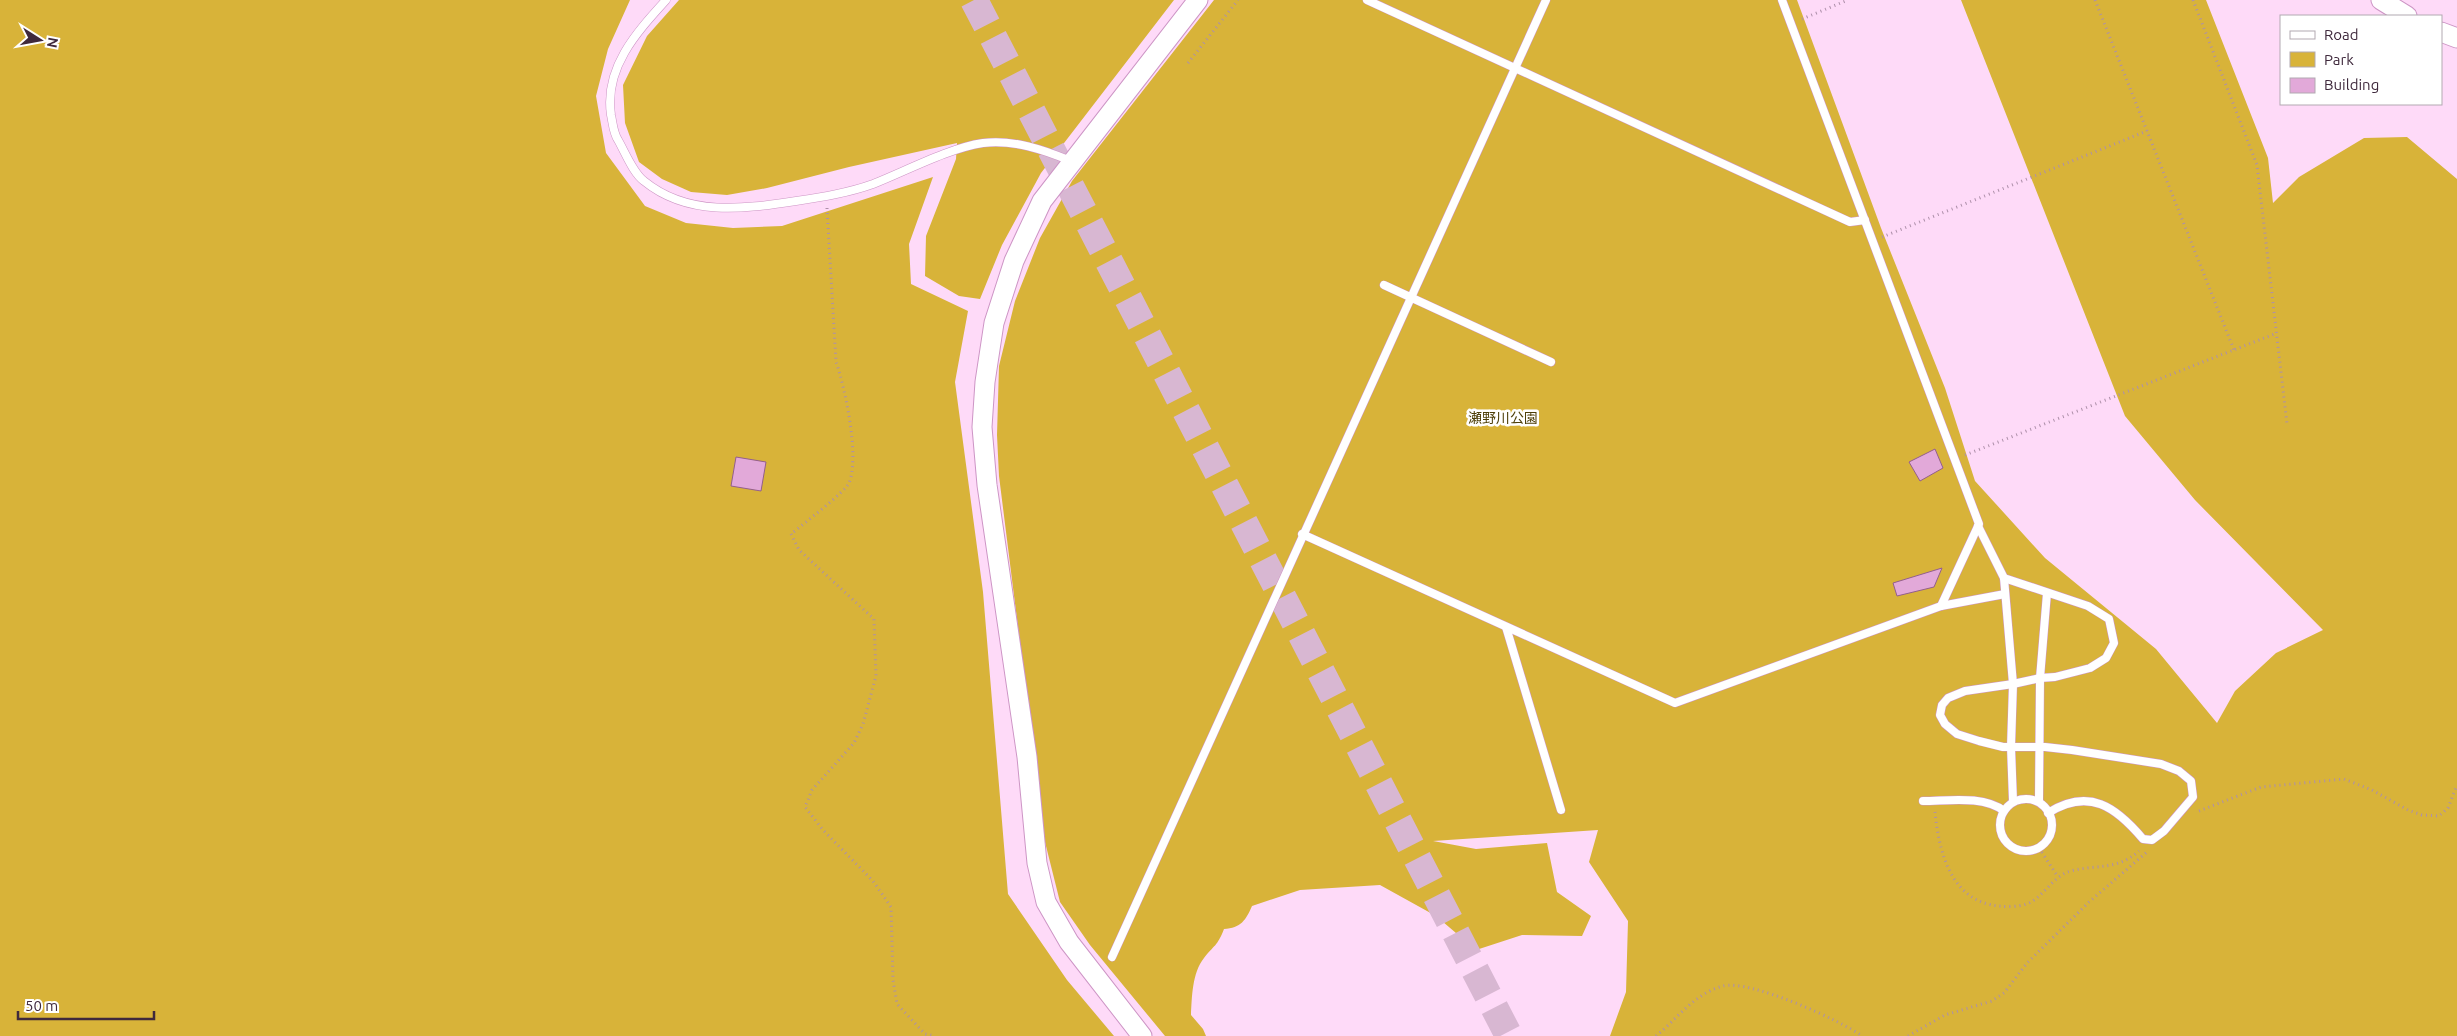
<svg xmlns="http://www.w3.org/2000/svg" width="2457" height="1036" font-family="Ubuntu,'Noto Sans JP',sans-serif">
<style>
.green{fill:#d8b339}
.building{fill:#e2a9d9;stroke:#935f8c}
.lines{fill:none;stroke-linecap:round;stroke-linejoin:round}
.motorway-tunnel{stroke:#d8b7d2;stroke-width:28;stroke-dasharray:28 14;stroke-linecap:butt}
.service-casing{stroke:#cd95c5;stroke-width:9}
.tertiary-casing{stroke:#cd95c5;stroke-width:21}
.path{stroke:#ae90aa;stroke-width:3;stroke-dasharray:1 4;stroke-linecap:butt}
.service{stroke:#fff;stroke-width:8}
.tertiary{stroke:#fff;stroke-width:19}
.labels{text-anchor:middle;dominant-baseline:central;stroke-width:5;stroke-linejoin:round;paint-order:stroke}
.park-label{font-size:14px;fill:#4e3f09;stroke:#fff}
</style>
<rect width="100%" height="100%" fill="#fedaf8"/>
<!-- green -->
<g class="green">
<polygon points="0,0 630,0 608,49 596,96 606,153 645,206 686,223 733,228 782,226 933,177 909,244 911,284 968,311 955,382 983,592 1008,894 1067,980 1114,1036 0,1036"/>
<polygon points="679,0 1174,0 1041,173 1002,245 980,299 959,296 925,276 926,236 956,159 957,143 849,167 767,188 727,195 691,192 662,179 639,162 625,123 623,85 647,36"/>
<path d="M1214 0H1797L1881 228 1945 388 1975 481 2045 558 2156 649 2217 723 2235 691 2276 653 2323 630 2195 500 2125 416 1961 0H2206L2268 158 2273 203 2299 177 2364 138 2407 137 2457 179V1036H1610L1626 992 1628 921 1589 862 1598 830 1433 841 1476 849 1547 843 1557 892 1591 916 1582 936 1522 935 1476 950 1436 916 1380 885 1300 890 1252 906C1246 920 1241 928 1224 929 1217 947 1214 945 1204 958 1192 973 1192 997 1191 1015L1203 1029 1206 1036H1165L1090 945 1060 902 1045 842 999 476 997 435 999 366 1015 301 1040 238 1072 181Z"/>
</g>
<!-- building -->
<g class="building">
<polygon points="1935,449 1943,468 1920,481 1909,462"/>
<polygon points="736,457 766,462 761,491 731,486"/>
<polygon points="1942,568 1934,587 1897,596 1893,583"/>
</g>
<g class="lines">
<!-- motorway-tunnel -->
<polyline class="motorway-tunnel" points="974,0 1509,1036"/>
<defs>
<g id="service">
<path d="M666 0C636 33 604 68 611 115 613 124 613 132 618 140 625 152 633 173 644 181 688 217 743 209 796 201 822 197 848 193 873 184 906 171 949 148 983 143 1013 139 1044 150 1071 161"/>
<polyline points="1367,0 1850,222 1865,220"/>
<polyline points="1384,285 1551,362"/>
<path d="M1978 526 2004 578 2088 606 2109 619 2114 643 2106 658 2090 668 2055 677 2040 678 2013 684 1965 691 1948 698 1942 705 1940 715 1945 724 1957 734 1979 741 2003 747H2045L2072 750 2161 764 2179 771 2191 781 2193 797 2164 831 2152 840 2143 839C2116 807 2089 787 2048 813"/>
<polyline points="1302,534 1675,703 1941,606 1979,524 1782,0"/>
<polyline points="2004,578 2013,684 2011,747 2013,801"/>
<polyline points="1941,606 2005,594"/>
<polyline points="1506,627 1561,810"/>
<circle cx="2026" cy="825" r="26"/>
<path d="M1923 801C1948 801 1983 795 2004 811"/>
<polyline points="2039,801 2040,678 2047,593"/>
<polyline points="1112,957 1546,0"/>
</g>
<g id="tertiary">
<polyline points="2381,0 2407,16"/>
<polyline points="2441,32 2457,38"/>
<polyline points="1142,1036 1069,942 1046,902 1037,863 1027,757 987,485 982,427 985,382 994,323 1014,261 1042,201 1198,0"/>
</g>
</defs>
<!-- service casing -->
<use href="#service" class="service-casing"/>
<!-- tertiary casing -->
<use href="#tertiary" class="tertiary-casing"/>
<!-- path -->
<g class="path">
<polyline points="2095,0 2234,350"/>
<polyline points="2193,0 2257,165 2287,424"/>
<polyline points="1802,19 1848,0"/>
<polyline points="1188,63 1238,0"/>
<path d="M827 208 836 362C845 387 860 458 849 483 845 492 802 525 791 534L799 550 874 619 876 676 863 724 854 743 812 790 805 807 823 830 873 881 891 907 893 980 897 1004 925 1034 935 1036"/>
<polyline points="1882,237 2147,131"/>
<polyline points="1965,455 2277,333"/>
<polyline points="2199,811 2261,787 2344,779 2372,790 2408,810 2422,815 2439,816 2448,808 2457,785"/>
<path d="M1935 812C1939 852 1951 902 1999 906 2008 907 2020 907 2029 903 2045 895 2054 875 2071 871 2097 864 2116 871 2139 851"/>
<polyline points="2039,848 2058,877"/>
<path d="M1656 1036C1677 1019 1695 993 1723 986 1749 979 1840 1020 1862 1036"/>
<polyline points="1908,1036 1945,1015 1992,1001 2004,993 2027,963 2089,902 2147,852"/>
</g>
<!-- service -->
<use href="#service" class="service"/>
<!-- tertiary -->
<use href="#tertiary" class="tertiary"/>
</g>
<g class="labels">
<!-- park labels -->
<g class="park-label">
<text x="1503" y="418">瀬野川公園</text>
</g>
</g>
<!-- legend -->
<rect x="2280" y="15" width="162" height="90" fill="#ffffff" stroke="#b2a9b1"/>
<rect x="2290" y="31" width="25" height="8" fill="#ffffff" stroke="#b2a9b1"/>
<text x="2324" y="40" font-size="15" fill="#3f293c">Road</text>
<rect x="2290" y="52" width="25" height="15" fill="#d8b339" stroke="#b2a9b1"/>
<text x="2324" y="65" font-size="15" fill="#3f293c">Park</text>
<rect x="2290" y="78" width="25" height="15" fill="#e2a9d9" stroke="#b2a9b1"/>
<text x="2324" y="90" font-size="15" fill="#3f293c">Building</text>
<!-- north arrow -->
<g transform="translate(40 40) rotate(101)" stroke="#ffffff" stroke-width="4" paint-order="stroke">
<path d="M0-4L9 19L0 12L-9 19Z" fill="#3f293c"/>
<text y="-8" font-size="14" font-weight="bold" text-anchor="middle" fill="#3f293c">N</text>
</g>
<!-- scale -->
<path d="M18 1011v8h136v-8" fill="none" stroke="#3f293c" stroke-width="2.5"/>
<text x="25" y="1011" font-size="15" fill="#3f293c" stroke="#ffffff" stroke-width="4" paint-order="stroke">50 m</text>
</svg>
